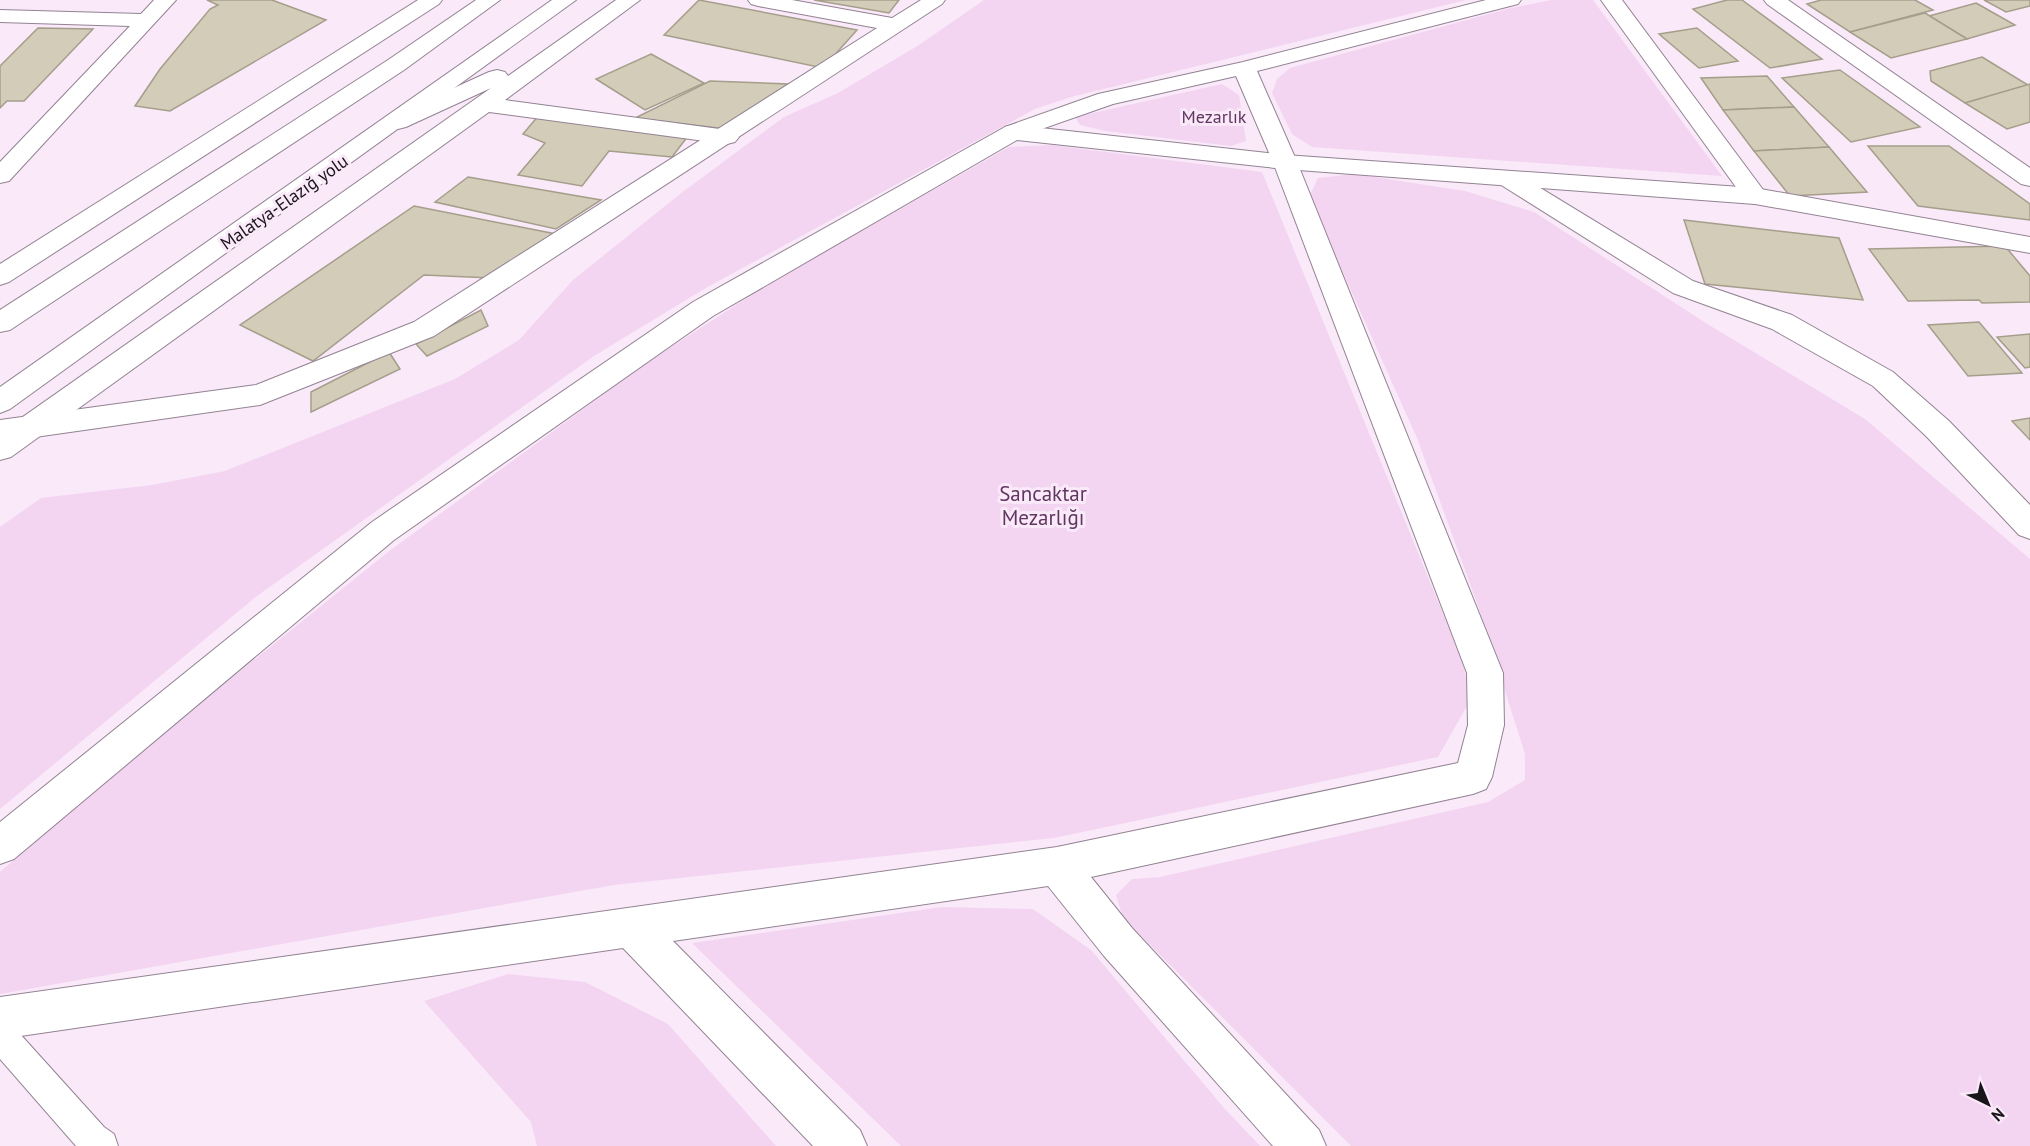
<svg xmlns="http://www.w3.org/2000/svg" width="2030" height="1146" font-family="'PT Sans',sans-serif">
<style>
.green{fill:#f3d5f2}
.building{fill:#d2ccb8;stroke:#a59e8b;stroke-width:1.5}
.lines{fill:none;stroke-linecap:round;stroke-linejoin:round}
.service-casing{stroke:#928392;stroke-width:2}
.minor-casing{stroke:#928392;stroke-width:2}
.tertiary-casing{stroke:#928392;stroke-width:2}
.secondary-casing{stroke:#928392;stroke-width:2}
.trunk-casing{stroke:#928392;stroke-width:2}
.service{fill:#fff;fill-rule:evenodd}
.minor{fill:#fff;fill-rule:evenodd}
.tertiary{fill:#fff;fill-rule:evenodd}
.secondary{fill:#fff;fill-rule:evenodd}
.trunk{fill:#fff;fill-rule:evenodd}
.labels{text-anchor:middle;dominant-baseline:central;stroke-width:6;stroke-linejoin:round;paint-order:stroke}
.far-park-label{font-size:18px;fill:#603660;stroke:#fae9f9}
.far-street-label{font-size:18px;fill:#1a151a;stroke:#fae9f9}
.park-label{font-size:21px;fill:#603660;stroke:#fae9f9}
</style>
<rect width="100%" height="100%" fill="#fae9f9"/>
<!-- green -->
<g class="green">
<polygon points="984,0 1466,0 1071,97 1035,109 704,289 594,356 257,596 0,809 0,527 41,498 152,485 225,471 455,379 519,340 573,280 680,194 784,117 838,93 919,45"/>
<polygon points="1551,0 1593,0 1722,176 1312,147 1292,134 1272,93 1277,79 1290,68 1511,8"/>
<polygon points="1222,84 1239,95 1246,141 1231,146 1105,131 1080,125 1075,117"/>
<polygon points="1052,145 1262,172 1462,660 1471,699 1438,757 1054,838 614,885 0,994 0,872 146,747 388,552 642,366 765,286 1009,147"/>
<polygon points="1355,174 1465,191 1534,212 1709,325 1865,419 2030,559 2030,1146 1351,1146 1123,918 1116,895 1132,879 1160,877 1488,802 1525,780 1525,754 1477,603 1417,438 1309,197 1318,178"/>
<polygon points="942,907 1033,909 1091,950 1224,1108 1260,1146 901,1146 692,943"/>
<polygon points="508,974 585,982 668,1024 776,1146 537,1146 531,1122 424,1001"/>
</g>
<!-- building -->
<g class="building">
<polygon points="207,0 272,0 326,20 170,111 135,106 160,69 210,9 218,5"/>
<polygon points="699,0 857,30 823,68 664,35"/>
<polygon points="814,0 899,0 889,13"/>
<polygon points="1727,0 1742,0 1822,59 1770,68 1693,9"/>
<polygon points="1821,0 1915,0 1933,10 1850,32 1807,4"/>
<polygon points="1984,0 2030,0 2030,6 2006,12"/>
<polygon points="1976,3 2015,25 1967,39 1929,16"/>
<polygon points="1925,13 1967,39 1891,58 1850,32"/>
<polygon points="38,28 93,29 24,101 7,101 0,108 0,66"/>
<polygon points="1697,28 1738,61 1699,68 1659,34"/>
<polygon points="651,54 704,83 645,110 596,79"/>
<polygon points="1982,57 2028,85 1965,103 1931,81 1930,71"/>
<polygon points="1840,70 1920,127 1851,142 1782,78"/>
<polygon points="1767,76 1794,107 1723,110 1701,78"/>
<polygon points="710,81 788,84 726,129 635,118"/>
<polygon points="2030,84 2030,122 2007,129 1965,103"/>
<polygon points="1794,107 1829,147 1754,151 1723,110"/>
<polygon points="539,115 688,136 672,157 609,151 582,186 518,175 545,143 523,134"/>
<polygon points="1868,146 1949,146 2030,204 2030,220 1918,206"/>
<polygon points="1829,147 1867,192 1790,196 1754,151"/>
<polygon points="468,177 601,200 556,229 435,202"/>
<polygon points="414,206 556,234 491,278 424,275 313,361 240,325"/>
<polygon points="1684,220 1839,238 1863,300 1705,284"/>
<polygon points="2005,246 2030,276 2030,302 1982,303 1979,300 1908,301 1869,249"/>
<polygon points="481,310 488,326 427,356 416,344"/>
<polygon points="1979,322 2022,373 1968,376 1928,325"/>
<polygon points="2030,334 2030,367 2025,368 1997,337"/>
<polygon points="389,352 400,369 311,412 311,392"/>
<polygon points="2030,418 2030,440 2012,421"/>
</g>
<g class="lines">
<defs>
<polygon id="service" points="0,1019 11,1024 104,1127 114,1134 118,1146 76,1146 0,1059"/>
<g id="minor">
<polygon points="154,0 176,0 9,181 0,183 0,162 130,26 0,22 0,10 141,14"/>
<polygon points="748,0 792,0 892,18 921,0 945,0 942,4 434,336 260,405 0,442 0,420 256,385 414,322 877,28 758,6 751,4"/>
<polygon points="1486,0 1521,0 1518,4 1257,71 1297,162 1503,673 1504,725 1492,777 1486,789 1473,794 1091,877 1132,928 1319,1130 1326,1146 1273,1146 1104,956 1048,886 673,941 860,1130 867,1146 813,1146 623,948 0,1039 0,997 1057,847 1458,763 1468,725 1467,673 1273,162 1236,76 1113,104 1013,139 1005,137 1001,132 1005,127 1098,94 1243,62"/>
<polygon points="1601,0 1622,0 1764,191 1768,196 1764,201 1755,204 1746,201"/>
<polygon points="1764,0 1788,0 2030,168 2030,186 2021,184 1767,4"/>
<polygon points="1507,171 1516,173 1693,281 1792,315 1893,372 1949,421 2030,505 2030,539 2019,535 1927,437 1873,386 1772,329 1673,293 1498,183 1495,178 1498,173"/>
</g>
<polygon id="tertiary" points="1013,125 1285,155 1755,188 2030,237 2030,253 1755,204 1285,169 1017,140 713,316 394,540 14,859 0,864 0,822 372,522 693,302 1005,127"/>
<g id="secondary">
<polygon points="418,0 442,0 439,4 9,282 0,285 0,264"/>
<polygon points="616,0 640,0 505,100 727,130 735,132 739,137 735,142 727,144 489,112 11,457 0,460 0,433 491,88 406,127 398,129 390,127 386,122 390,117 489,72 497,70 505,72 508,76"/>
</g>
<g id="trunk">
<polygon points="476,0 500,0 404,70 10,330 0,332 0,310 388,60"/>
<polygon points="552,0 576,0 10,409 0,413 0,387"/>
</g>
</defs>
<!-- service casing -->
<use href="#service" class="service-casing"/>
<!-- minor casing -->
<use href="#minor" class="minor-casing"/>
<!-- tertiary casing -->
<use href="#tertiary" class="tertiary-casing"/>
<!-- secondary casing -->
<use href="#secondary" class="secondary-casing"/>
<!-- trunk casing -->
<use href="#trunk" class="trunk-casing"/>
<!-- service -->
<use href="#service" class="service"/>
<!-- minor -->
<use href="#minor" class="minor"/>
<!-- tertiary -->
<use href="#tertiary" class="tertiary"/>
<!-- secondary -->
<use href="#secondary" class="secondary"/>
<!-- trunk -->
<use href="#trunk" class="trunk"/>
</g>
<g class="labels">
<!-- far-park labels -->
<g class="far-park-label">
<text x="1214" y="116">Mezarlık</text>
</g>
<!-- far-street labels -->
<g class="far-street-label">
<text transform="translate(284 202) rotate(-35)">Malatya-Elazığ yolu</text>
</g>
<!-- park labels -->
<g class="park-label">
<text x="1043" y="493">Sancaktar<tspan x="1043" dy="24">Mezarlığı</tspan></text>
</g>
</g>
<!-- north arrow -->
<g transform="translate(1988 1104) rotate(137)" stroke="#fae9f9" stroke-width="4.5" paint-order="stroke">
<path d="M0-4.5L10 22L0 15L-10 22Z" fill="#1a151a"/>
<text y="-9" font-size="16" font-weight="bold" text-anchor="middle" fill="#1a151a">N</text>
</g>
</svg>
